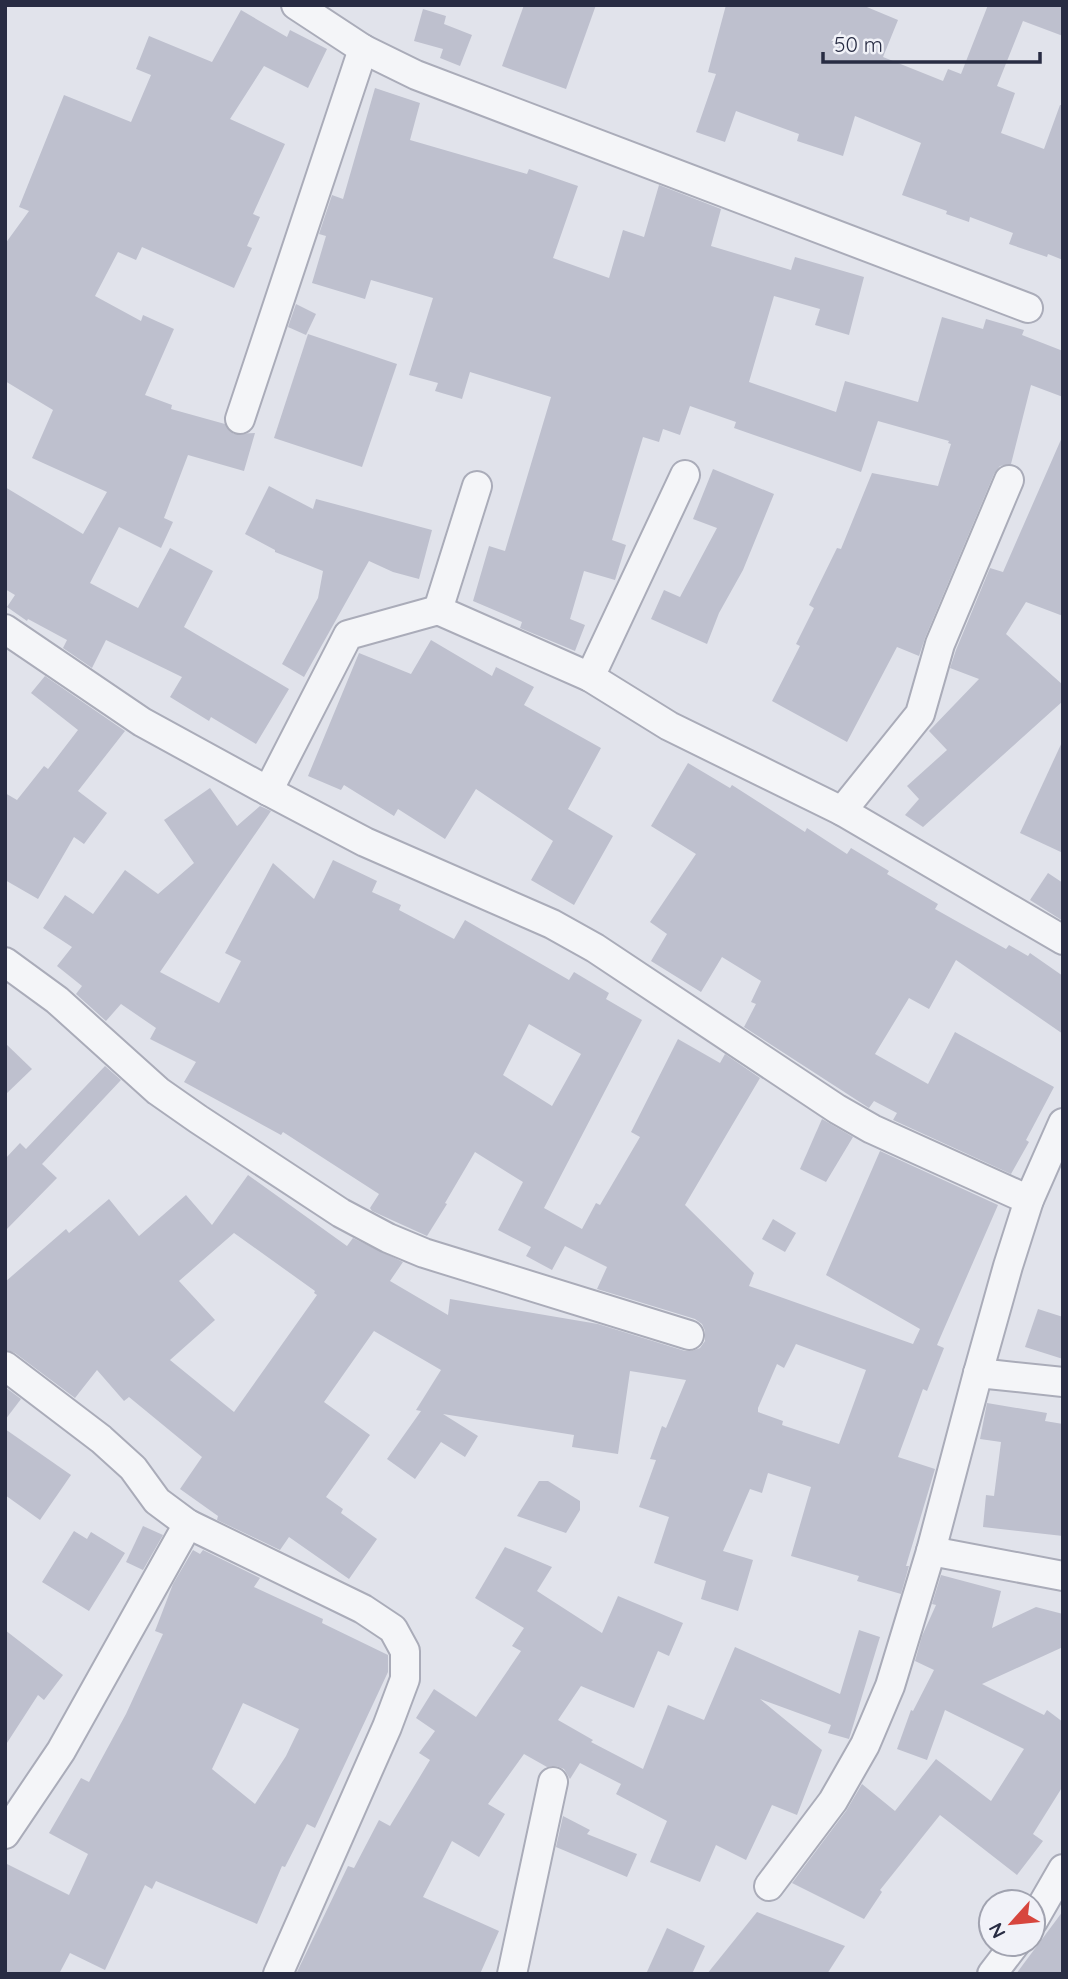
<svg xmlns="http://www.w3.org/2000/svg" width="1068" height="1979" font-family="Quicksand,sans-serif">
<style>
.building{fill:#bec0ce;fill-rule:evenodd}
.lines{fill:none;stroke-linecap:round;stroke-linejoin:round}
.minor-casing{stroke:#aaacb9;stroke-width:32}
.minor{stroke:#f4f5f8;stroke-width:28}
</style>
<rect width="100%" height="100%" fill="#e1e3eb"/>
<!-- building -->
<g class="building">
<polygon points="524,5 596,5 566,89 502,66"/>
<polygon points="726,5 862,5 898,20 883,57 943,81 948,69 961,74 988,5 1063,5 1063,36 1023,21 997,86 1015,93 1001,133 1044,149 1060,105 1063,105 1063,260 1048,254 1047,257 1009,244 1013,233 970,217 969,222 946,214 947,211 902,195 921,143 855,116 843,156 797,141 799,134 736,111 725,142 696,132 716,74 708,72"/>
<polygon points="423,9 446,16 444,24 472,35 460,66 440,58 443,49 414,41"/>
<polygon points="241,10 287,37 290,30 327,49 308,88 264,66 230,119 285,144 253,214 260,217 247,246 252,248 234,288 142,247 136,260 118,252 95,296 141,321 143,315 174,329 145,395 172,405 171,409 225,424 234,434 255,433 244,471 188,455 164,518 173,522 161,548 119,527 90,583 138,608 170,548 213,571 184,627 289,689 256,744 211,717 209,721 170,697 182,677 106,640 92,668 63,648 67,640 28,619 27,621 7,607 15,595 5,589 5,487 83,534 107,492 32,458 53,410 5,381 5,244 29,211 19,207 64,95 131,122 151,75 136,69 149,36 212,62"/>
<polygon points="375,88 420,103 410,140 527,174 529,169 578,186 553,258 609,278 623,230 644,237 659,185 721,209 711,246 791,270 795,257 864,277 849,335 815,325 820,309 774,296 749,382 836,412 845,381 918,402 942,317 983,329 986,319 1024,330 1022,335 1063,351 1063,397 1031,385 1011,464 1000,466 994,474 925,638 919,656 897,647 847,742 772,701 800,646 796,644 814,608 809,605 837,548 841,549 872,473 938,486 951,444 948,443 949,441 878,421 861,472 734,428 736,422 690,406 680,435 663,429 659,442 643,437 612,540 626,545 615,580 584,571 570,619 585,625 575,651 520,628 522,622 473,601 489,546 505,551 551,397 470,372 462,399 435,391 438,383 409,375 433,298 371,280 365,299 312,283 326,236 319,234 332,195 343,199"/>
<polygon points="296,304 316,314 306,335 288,327"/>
<polygon points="308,334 397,364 362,467 274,438"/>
<polygon points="1063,435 1063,616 1026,602 1006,634 1063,685 1063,701 923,827 905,815 919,799 907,786 947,750 929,731 979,679 950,668 956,650 990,568 1003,572"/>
<polygon points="713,469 774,494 743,570 719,613 707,644 651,619 664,590 680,597 717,528 693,519"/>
<polygon points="269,486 313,509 316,499 432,530 419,579 393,572 369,561 304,677 282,664 318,598 323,571 275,552 275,550 245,534"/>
<polygon points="431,640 492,676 496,667 534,687 524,705 601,748 568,809 613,836 574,905 531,880 553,841 476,789 445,839 398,809 394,816 344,785 341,790 308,776 359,653 411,674"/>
<polygon points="45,676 125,731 78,791 107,813 84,844 74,837 38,899 5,880 5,793 17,800 44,766 48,769 78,730 31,693"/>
<polygon points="1063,740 1063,853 1020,833"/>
<polygon points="688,763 730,788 732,785 805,832 807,828 847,854 851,848 889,871 887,874 938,904 935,909 1006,949 1009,945 1028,956 1030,953 1063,976 1063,1034 956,960 929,1009 909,998 875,1054 928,1084 955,1032 1054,1087 1026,1140 1029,1142 1011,1174 893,1120 897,1113 874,1101 869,1108 744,1027 756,1004 751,1002 761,981 722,957 701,992 651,961 667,934 650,922 696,854 651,826"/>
<path d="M210 788 237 826 260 806 271 811 160 972 219 1003 241 961 225 953 273 863 314 899 333 860 377 881 372 892 401 905 399 910 454 939 465 920 569 980 574 972 609 993 606 999 642 1020 544 1208 582 1229 596 1203 600 1205 640 1137 631 1132 678 1039 720 1063 725 1054 760 1078 685 1205 754 1273 749 1286 913 1344 920 1329 826 1275 880 1151 998 1205 937 1345 944 1348 927 1391 923 1389 898 1457 935 1469 906 1566H909L901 1594 857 1581 859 1576 791 1556 811 1487 768 1473 762 1493 750 1489 723 1551 753 1560 738 1611 701 1599 706 1581 654 1563 669 1517 639 1507 656 1460 650 1459 662 1426 666 1428 686 1380 630 1371 618 1454 572 1447 574 1435 443 1414 478 1436 465 1457 441 1442 415 1479 387 1459 421 1411 416 1410 441 1370 374 1331 324 1402 370 1435 326 1497 343 1509 341 1513 377 1539 349 1579 289 1537 280 1550 217 1520 218 1516 180 1489 202 1457 129 1397 124 1401 97 1370 75 1398 15 1353 5 1350V1282L66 1229 69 1233 109 1199 139 1236 186 1195 212 1225 248 1175 347 1246 353 1238 403 1262 390 1281 448 1315 450 1299 598 1324 685 1351H692L700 1348 705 1341V1331L702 1324 695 1319 597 1289 607 1267 565 1246 552 1270 526 1256 531 1247 498 1230 523 1182 475 1152 445 1203 447 1204 427 1236 372 1211 370 1208 379 1194 283 1132 281 1135 184 1082 196 1062 150 1039 156 1028 121 1004 106 1021 76 994 82 986 57 966 72 947 43 928 65 895 93 914 125 870 158 894 194 863 164 820ZM529 1024 581 1054 552 1106 503 1075ZM234 1233 315 1291 314 1293 317 1295 234 1412 170 1360 215 1320 179 1281ZM796 1344 866 1370 839 1444 782 1425 783 1421 758 1412V1408L777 1364 784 1368Z"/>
<polygon points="1048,873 1063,883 1063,921 1030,900"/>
<polygon points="5,1043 32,1069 5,1095"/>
<polygon points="105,1066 121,1080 42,1164 57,1178 5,1231 5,1159 20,1143 26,1149"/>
<polygon points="822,1119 853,1137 826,1182 800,1169"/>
<polygon points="773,1219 796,1233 785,1252 762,1239"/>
<polygon points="1038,1309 1063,1317 1063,1359 1025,1347"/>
<polygon points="5,1387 21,1399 5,1420"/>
<polygon points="987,1403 1047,1413 1045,1421 1063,1424 1063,1536 983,1527 986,1495 994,1496 1001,1442 980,1439"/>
<polygon points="5,1429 71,1475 40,1520 5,1495"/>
<polygon points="539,1481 548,1481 580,1501 580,1510 566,1533 517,1516"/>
<polygon points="143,1526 163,1535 143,1570 126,1562"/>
<polygon points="74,1531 87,1539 91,1532 125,1553 89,1611 42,1582"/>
<polygon points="505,1547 552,1567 537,1591 602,1633 618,1596 683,1623 669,1656 658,1651 634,1708 581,1686 558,1720 593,1740 591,1742 643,1769 668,1705 704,1720 735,1647 840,1694 859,1630 880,1637 849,1739 828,1733 831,1725 760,1699 822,1750 797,1815 772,1805 746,1860 716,1845 700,1882 650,1862 667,1821 616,1794 621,1784 580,1763 570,1779 564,1769 556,1766 547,1767 524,1754 488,1804 505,1814 479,1857 452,1841 423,1897 499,1931 480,1974 296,1974 348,1866 354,1868 379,1820 390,1826 430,1760 419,1753 435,1731 416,1718 434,1689 476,1717 521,1651 512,1646 524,1628 475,1598"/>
<path d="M193 1550 200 1554 203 1550 260 1578 254 1587 323 1619 322 1623 388 1655V1672L315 1828 307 1824 285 1867 282 1866 257 1924 156 1881 152 1889 145 1885 105 1970 70 1953 59 1974H5V1863L69 1895 88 1854 49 1833 81 1778 89 1782 126 1714 163 1634 155 1631 173 1584ZM243 1703 299 1729 286 1756 255 1804 212 1769Z"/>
<polygon points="941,1575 1001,1591 992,1628 1036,1607 1063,1614 1063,1647 982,1684 1044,1715 1047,1710 1063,1722 1063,1786 1033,1834 1043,1841 1017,1875 940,1815 880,1890 882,1892 864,1919 792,1883 846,1811 862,1784 895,1811 936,1759 991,1801 1024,1749 945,1710 927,1760 897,1749 911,1710 913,1711 934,1670 915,1661 922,1636 936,1605 932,1604"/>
<polygon points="5,1630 63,1675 44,1700 38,1695 5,1746"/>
<polygon points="563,1816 590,1830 587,1834 637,1854 627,1877 556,1847"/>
<polygon points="1063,1911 1063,1974 1016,1974"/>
<polygon points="757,1912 845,1946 827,1974 707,1974"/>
<polygon points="667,1928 705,1946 692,1974 646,1974"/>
</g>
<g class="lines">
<defs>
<g id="minor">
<polyline points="296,5 363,49 416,75 1028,308"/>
<polyline points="240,419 363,49"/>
<polyline points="438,610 477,486"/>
<polyline points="5,629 142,722 268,791 365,842 552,924 595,948 837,1109 872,1129 1029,1200"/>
<polyline points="590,677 685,475"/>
<polyline points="268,791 348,635 438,610 590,677 669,726 842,811 1063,940"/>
<polyline points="842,811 920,714 940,644 1009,480"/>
<polyline points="5,962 57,1000 158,1091 198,1119 341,1213 388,1238 424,1253 689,1335"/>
<polyline points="5,1366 101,1439 133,1468 157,1501 188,1524 363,1609 393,1629 405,1651 405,1679 387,1727 278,1974"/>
<polyline points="978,1373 1063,1382"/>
<polyline points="931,1551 1063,1576"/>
<polyline points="5,1834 61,1751 188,1524"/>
<polyline points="769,1886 833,1801 865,1745 890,1686 931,1551 978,1373 1008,1266 1029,1200 1063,1123"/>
<polyline points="1033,1921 1063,1869"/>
<polyline points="512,1974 553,1782"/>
<polyline points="992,1974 1015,1944"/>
</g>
</defs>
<!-- minor casing -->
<use href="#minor" class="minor-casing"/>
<!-- minor -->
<use href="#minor" class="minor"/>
</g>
<!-- border -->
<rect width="1068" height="1979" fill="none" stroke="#282c43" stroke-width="14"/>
<!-- north arrow -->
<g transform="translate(1012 1923) rotate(243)"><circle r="33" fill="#f1f2f8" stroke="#a1a3b0" stroke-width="2"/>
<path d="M0-5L12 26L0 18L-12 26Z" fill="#d7463e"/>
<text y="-10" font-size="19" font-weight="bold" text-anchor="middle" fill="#282c43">N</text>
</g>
<!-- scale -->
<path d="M823 52v10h217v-10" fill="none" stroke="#282c43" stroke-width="3.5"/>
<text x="834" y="52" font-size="21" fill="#282c43" stroke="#f1f2f8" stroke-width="5" paint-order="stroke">50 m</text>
</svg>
